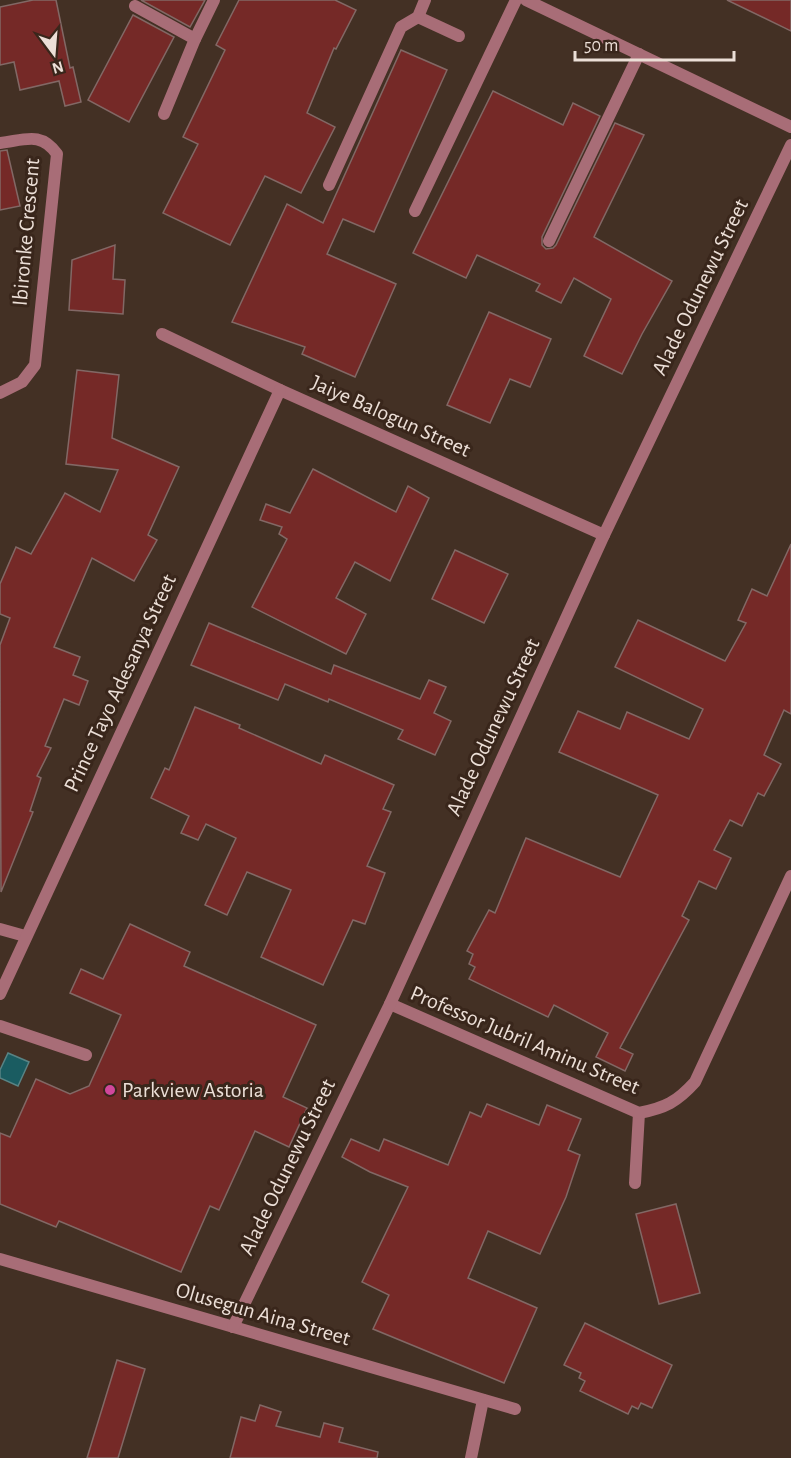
<svg xmlns="http://www.w3.org/2000/svg" width="791" height="1458" font-family="'Alegreya Sans',sans-serif">
<style>
.water{fill:#1a5c61;stroke:#598384;stroke-width:1.5}
.building{fill:#752927;stroke:#826865;stroke-width:1.5}
.lines{fill:none;stroke-linecap:round;stroke-linejoin:round}
.service{stroke:#a86d77;stroke-width:12}
.minor{stroke:#a86d77;stroke-width:12}
.hotel-dot{fill:#d1479c;stroke:#39261b;stroke-width:2}
.labels{text-anchor:middle;dominant-baseline:central;stroke-width:6;stroke-linejoin:round;paint-order:stroke}
.street-label{font-size:22px;fill:#ecdfd7;stroke:#39261b}
.poi-label{font-size:22px;fill:#ecdfd7;stroke:#39261b;text-anchor:start}
</style>
<rect width="100%" height="100%" fill="#433024"/>
<!-- water -->
<polygon class="water" points="8,1053 29,1062 18,1086 0,1078 0,1070"/>
<!-- building -->
<g class="building">
<polygon points="33,0 56,0 70,68 73,67 81,102 65,106 59,81 20,90 14,62 0,65 0,7"/>
<polygon points="141,0 205,0 190,27"/>
<polygon points="239,0 335,0 356,10 336,49 334,48 307,113 335,127 301,193 265,176 230,245 163,213 198,144 183,137 225,50 216,45"/>
<polygon points="727,0 791,0 791,31"/>
<polygon points="133,15 174,37 129,122 88,100"/>
<polygon points="401,50 447,70 374,232 343,219 327,254 396,284 355,377 302,354 305,347 232,322 287,204 323,223"/>
<polygon points="493,91 563,125 573,103 600,116 542,237 542,245 546,249 553,248 556,245 615,123 644,135 594,237 672,281 642,334 622,374 584,356 611,299 574,278 561,303 536,291 540,284 477,255 466,278 413,253"/>
<polygon points="7,150 20,206 0,210 0,151"/>
<polygon points="115,245 113,279 125,280 123,314 69,310 72,260"/>
<polygon points="489,312 551,339 530,387 510,379 490,423 447,405"/>
<polygon points="77,370 119,375 112,438 179,467 148,535 157,540 134,581 92,558 54,647 80,657 73,675 88,681 79,705 64,699 45,746 51,748 37,776 41,778 30,811 33,812 1,892 0,645 10,618 0,614 0,584 16,547 31,554 65,493 100,512 118,470 66,464"/>
<polygon points="313,469 396,512 408,486 429,498 390,581 355,562 336,598 366,614 346,654 252,607 287,539 279,534 282,527 260,520 266,504 290,513"/>
<polygon points="791,544 791,714 784,710 764,755 781,764 764,796 758,793 742,826 730,820 714,850 731,858 716,889 699,881 682,916 689,920 620,1048 633,1054 625,1071 596,1057 608,1033 554,1005 548,1017 469,979 475,967 469,964 473,954 467,951 489,910 495,913 526,838 620,877 658,795 559,752 578,711 620,729 627,712 689,739 703,709 615,667 638,620 725,661 746,623 738,620 752,589 767,596"/>
<polygon points="455,550 508,574 484,623 432,599"/>
<polygon points="209,623 331,674 334,665 420,699 429,680 446,687 434,713 451,721 435,755 398,739 403,730 329,699 328,702 285,684 278,700 191,665"/>
<polygon points="195,707 240,725 239,728 321,764 325,755 394,785 383,809 391,812 367,866 385,873 365,924 353,920 323,985 261,957 291,890 247,872 227,915 205,905 236,838 206,824 198,840 181,833 189,816 151,798 165,768 169,770"/>
<polygon points="130,924 190,952 184,966 316,1025 283,1097 307,1108 289,1147 255,1131 219,1210 210,1206 181,1272 59,1221 56,1227 0,1204 0,1133 10,1137 36,1079 70,1094 89,1086 121,1015 70,993 81,969 103,979"/>
<polygon points="487,1104 539,1125 547,1105 581,1119 568,1150 580,1155 566,1197 540,1254 488,1231 468,1278 537,1308 504,1383 373,1329 389,1295 362,1282 408,1187 370,1172 342,1157 351,1139 379,1151 384,1139 448,1165 470,1112 481,1117"/>
<polygon points="676,1204 700,1293 659,1304 636,1214"/>
<polygon points="585,1323 672,1365 652,1408 641,1403 638,1409 632,1406 628,1414 580,1391 585,1381 579,1378 581,1373 564,1365"/>
<polygon points="117,1360 145,1369 118,1458 87,1458"/>
<polygon points="260,1405 281,1412 276,1426 320,1437 324,1423 343,1428 339,1442 378,1452 377,1458 230,1458 241,1417 255,1421"/>
</g>
<g class="lines">
<!-- service -->
<g class="service">
<polyline points="135,6 195,39"/>
<polyline points="418,17 459,36"/>
<polyline points="164,114 195,39 214,0"/>
<polyline points="329,185 401,27 418,17 425,0"/>
<polyline points="415,211 516,0"/>
<polyline points="549,241 639,54"/>
<polyline points="0,1026 86,1055"/>
<polyline points="635,1183 639,1113"/>
</g>
<!-- minor -->
<g class="minor">
<polyline points="526,0 791,127"/>
<path d="M0 143C25 140 41 131 57 154L35 365 22 382 0 393"/>
<polyline points="162,334 280,390 604,535"/>
<polyline points="0,929 25,936"/>
<polyline points="0,994 280,390"/>
<path d="M390 1004 639 1113C665 1108 677 1102 695 1082L791 876"/>
<polyline points="0,1259 515,1409"/>
<polyline points="233,1327 390,1004 604,535 791,145"/>
<polyline points="471,1458 483,1400"/>
</g>
</g>
<!-- markers -->
<circle class="hotel-dot" cx="110" cy="1090" r="6"/>
<g class="labels">
<!-- street labels -->
<g class="street-label">
<text transform="translate(26 232) rotate(-85)">Ibironke Crescent</text>
<text transform="translate(700 287) rotate(-64)">Alade Odunewu Street</text>
<text transform="translate(391 416) rotate(24)">Jaiye Balogun Street</text>
<text transform="translate(120 683) rotate(-65)">Prince Tayo Adesanya Street</text>
<text transform="translate(493 727) rotate(-65)">Alade Odunewu Street</text>
<text transform="translate(525 1040) rotate(23)">Professor Jubril Aminu Street</text>
<text transform="translate(287 1167) rotate(-64)">Alade Odunewu Street</text>
<text transform="translate(263 1314) rotate(16)">Olusegun Aina Street</text>
</g>
<!-- poi labels -->
<g class="poi-label">
<text x="122" y="1090">Parkview Astoria</text>
</g>
</g>
<!-- north arrow -->
<g transform="translate(54 54) rotate(164)" stroke="#39261b" stroke-width="4.5" paint-order="stroke">
<path d="M0-4.5L10 22L0 15L-10 22Z" fill="#ecdfd7"/>
<text y="-9" font-size="16" font-weight="bold" text-anchor="middle" fill="#ecdfd7">N</text>
</g>
<!-- scale -->
<path d="M575 51v9h159v-9" fill="none" stroke="#ecdfd7" stroke-width="3"/>
<text x="584" y="51" font-size="18" fill="#ecdfd7" stroke="#39261b" stroke-width="4.5" paint-order="stroke">50 m</text>
</svg>
